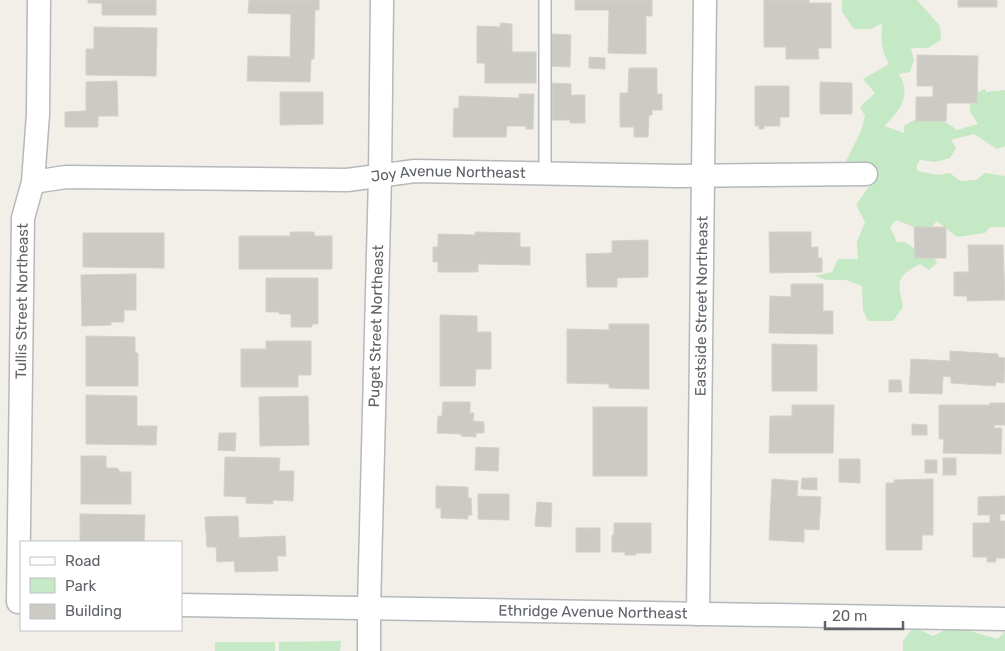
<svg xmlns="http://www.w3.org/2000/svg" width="1005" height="651" font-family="Rubik,sans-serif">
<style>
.green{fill:#c5e8c5}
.building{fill:#cccac5;stroke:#d6d1c6}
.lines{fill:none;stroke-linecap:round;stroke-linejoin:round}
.lane-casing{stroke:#b5b8bc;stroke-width:14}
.street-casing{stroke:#b5b8bc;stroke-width:25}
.lane{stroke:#fff;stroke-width:11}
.street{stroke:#fff;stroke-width:22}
.labels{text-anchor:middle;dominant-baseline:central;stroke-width:5;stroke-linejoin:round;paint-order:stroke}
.street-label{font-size:15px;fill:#5f6368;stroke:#fff}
</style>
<rect width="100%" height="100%" fill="#f1efe8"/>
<!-- green -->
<g class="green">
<path d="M842 0H917L940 26 941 40 928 48H911L914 60 910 72 899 74C912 95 900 111 884 126L904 133V126C930 110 934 114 957 130L978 124 970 111V96L985 89 986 92 1005 90V146L997 149 974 134 951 140 956 148 950 158 935 162 920 160 917 165V171L939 175 950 173 960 181 976 180 985 173 1005 176V227H990L985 233 957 237 937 221 927 232 896 220 890 227 897 242H905L920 252 929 247 937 263 929 270 920 264C895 277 898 282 903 307L893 321H868L863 310 862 286 846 280H826L815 276 832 272 838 259H858L857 242 865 222 856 205 870 185 846 161 861 131 865 116 860 107 875 93 863 79 889 64C881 51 881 38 882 23L871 29H854L842 12Z"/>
<polygon points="953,626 997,639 1005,632 1005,651 903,651 903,641 914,627 933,636"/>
<polygon points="341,641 340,651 279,651 279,642"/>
<rect x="215" y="642" width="60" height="9"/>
</g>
<!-- building -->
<g class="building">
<polygon points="88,0 156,0 156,15 102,15 102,3 88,3"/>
<polygon points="249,0 319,0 319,10 315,10 314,59 311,59 310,82 247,81 248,56 290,57 291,14 248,13"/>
<polygon points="575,0 652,0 652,16 646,16 646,54 608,53 609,10 575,10"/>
<polygon points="764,0 809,0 809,3 831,3 831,48 818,48 819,59 786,59 786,47 764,47"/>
<rect x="958" y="0" width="39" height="7"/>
<polygon points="500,23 512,24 512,52 536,52 536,83 485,83 485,63 477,63 477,26 500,27"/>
<polygon points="94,27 157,28 156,76 86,75 86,49 94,49"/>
<polygon points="552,34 571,35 570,67 550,66"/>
<polygon points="917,55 978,56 977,103 947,103 946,121 916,121 916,97 933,97 933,86 917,86"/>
<polygon points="589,57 605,58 605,69 589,68"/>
<polygon points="629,68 657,68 657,94 662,94 662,110 652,110 652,115 649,115 648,137 634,137 634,127 620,127 620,93 628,93"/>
<polygon points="117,81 118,116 98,116 98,127 65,127 65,112 86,111 86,82"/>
<polygon points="820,82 852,83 852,114 820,114"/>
<polygon points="552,83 571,84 571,95 585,95 585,123 570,123 570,120 552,120"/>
<polygon points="755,86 789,86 789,117 780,117 780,126 764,126 764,129 759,129 759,126 755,126"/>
<polygon points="280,92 323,92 323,124 280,125"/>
<polygon points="519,94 534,94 533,129 526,129 526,126 507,126 506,137 453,137 454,108 459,108 459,96 519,98"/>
<polygon points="914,227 946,227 946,258 915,258"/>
<polygon points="290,232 314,232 314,236 332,236 332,269 239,269 239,236 290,236"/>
<polygon points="475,232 520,233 520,247 530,247 530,265 478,264 478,272 438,272 438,262 433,262 433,247 438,247 438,234 475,235"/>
<polygon points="769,232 811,232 811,247 818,247 818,258 822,258 822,272 770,273"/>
<polygon points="83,233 164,233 164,268 83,267"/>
<polygon points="648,240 648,277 617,278 617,287 587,287 586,254 612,253 612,241"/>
<polygon points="968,245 1003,245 1005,300 967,301 967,296 954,296 954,272 969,272"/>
<polygon points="136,274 136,310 124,310 124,322 111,322 111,325 82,326 81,275"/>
<polygon points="266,278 318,278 318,324 312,324 312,327 291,327 291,314 279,314 279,312 266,312"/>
<polygon points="791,284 823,284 823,311 833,311 833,334 769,333 770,296 791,297"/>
<polygon points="440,315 477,316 477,332 491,332 491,369 476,369 475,386 440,386"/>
<polygon points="609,324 649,324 649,389 609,388 609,384 567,383 567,329 609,330"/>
<polygon points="86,336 135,337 135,353 138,353 138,386 86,386"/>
<polygon points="266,341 311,341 311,375 298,375 298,387 241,387 241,349 266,349"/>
<polygon points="772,344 817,345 817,391 772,391"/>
<polygon points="950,351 998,354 998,357 1005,358 1004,383 996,382 995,386 951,383 951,377 943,376 942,394 909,393 911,359 950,361"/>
<polygon points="889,380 901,380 902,392 889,392"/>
<polygon points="86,395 137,396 137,426 157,426 156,445 86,444"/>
<polygon points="308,396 309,445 260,446 259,397"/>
<polygon points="443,402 470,402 470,413 474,413 473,421 484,422 484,433 476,433 476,437 461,436 462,434 437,433 438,416 442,416"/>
<polygon points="990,403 1005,403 1005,425 994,425 994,428 1002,428 1001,454 943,453 944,439 939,439 939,405 990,405"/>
<polygon points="792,405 834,405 833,453 769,453 770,416 792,416"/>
<rect x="593" y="407" width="54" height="69"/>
<polygon points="912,424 927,425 927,435 912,435"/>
<polygon points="219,433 236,433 235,451 218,450"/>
<polygon points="476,447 499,448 498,471 475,470"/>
<polygon points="81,456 106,456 106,468 117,468 120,472 131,472 131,504 81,504"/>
<polygon points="225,457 280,458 279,471 294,471 293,501 273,500 273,504 246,503 246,497 224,496"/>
<rect x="943" y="458" width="13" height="17"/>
<polygon points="839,459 860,459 860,483 839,482"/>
<rect x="925" y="460" width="12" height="13"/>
<polygon points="802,478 817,478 817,490 801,489"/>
<polygon points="772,479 798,481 797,496 821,497 819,530 804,529 804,542 769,540"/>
<polygon points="933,479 933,535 922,535 922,550 886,550 886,483 894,483 894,480"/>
<polygon points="436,486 468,487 468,498 471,498 472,515 468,515 468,519 441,518 441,508 436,508"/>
<polygon points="478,494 509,494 509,520 478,519"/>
<polygon points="1005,496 1005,514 1000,514 1000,521 1005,521 1005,558 996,558 996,562 987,562 987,557 973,557 973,523 990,523 990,515 978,515 978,497"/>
<polygon points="537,502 552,503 551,527 535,526"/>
<polygon points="80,514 145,515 144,542 80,542"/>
<polygon points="238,516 239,538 285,536 286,556 277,556 278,571 235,572 234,561 217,562 216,547 207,547 205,517"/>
<polygon points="614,523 651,523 651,553 636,553 636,555 625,555 625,552 612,552 612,535 614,535"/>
<rect x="576" y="528" width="24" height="24"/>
</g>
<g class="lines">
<defs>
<polyline id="lane" points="545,173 545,0"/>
<g id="street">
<path id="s1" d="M33 182 66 177 347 180 415 171 678 176 866 174"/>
<path id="s2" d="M18 602 23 218 33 182 38 114 39 0"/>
<path id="s3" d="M181 605 1005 619"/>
<path id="s4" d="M698 614 705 0"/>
<path id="s5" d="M369 651V608L380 176 382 0"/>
</g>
</defs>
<!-- lane casing -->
<use href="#lane" class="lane-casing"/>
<!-- street casing -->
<use href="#street" class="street-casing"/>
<!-- lane -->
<use href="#lane" class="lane"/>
<!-- street -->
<use href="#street" class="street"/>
</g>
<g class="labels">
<!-- street labels -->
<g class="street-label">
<text stroke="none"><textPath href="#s1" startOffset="416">Joy Avenue Northeast</textPath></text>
<text stroke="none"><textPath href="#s2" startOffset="301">Tullis Street Northeast</textPath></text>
<text stroke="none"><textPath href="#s4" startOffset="308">Eastside Street Northeast</textPath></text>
<text stroke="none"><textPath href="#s5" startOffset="325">Puget Street Northeast</textPath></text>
<text stroke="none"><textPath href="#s3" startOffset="412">Ethridge Avenue Northeast</textPath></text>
</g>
</g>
<!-- legend -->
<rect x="20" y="541" width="162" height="90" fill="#ffffff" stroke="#bfc1c3"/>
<rect x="30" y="557" width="25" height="8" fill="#ffffff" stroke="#bfc1c3"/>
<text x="65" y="566" font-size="15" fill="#5f6368">Road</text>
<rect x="30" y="578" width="25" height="15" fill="#c5e8c5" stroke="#bfc1c3"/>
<text x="65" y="591" font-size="15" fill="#5f6368">Park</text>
<rect x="30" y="604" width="25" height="15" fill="#cccac5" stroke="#bfc1c3"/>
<text x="65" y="616" font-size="15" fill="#5f6368">Building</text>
<!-- scale -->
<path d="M825 621v8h78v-8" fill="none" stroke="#5f6368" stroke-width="2.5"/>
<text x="832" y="621" font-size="15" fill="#5f6368" stroke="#ffffff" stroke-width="4" paint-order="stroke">20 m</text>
</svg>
